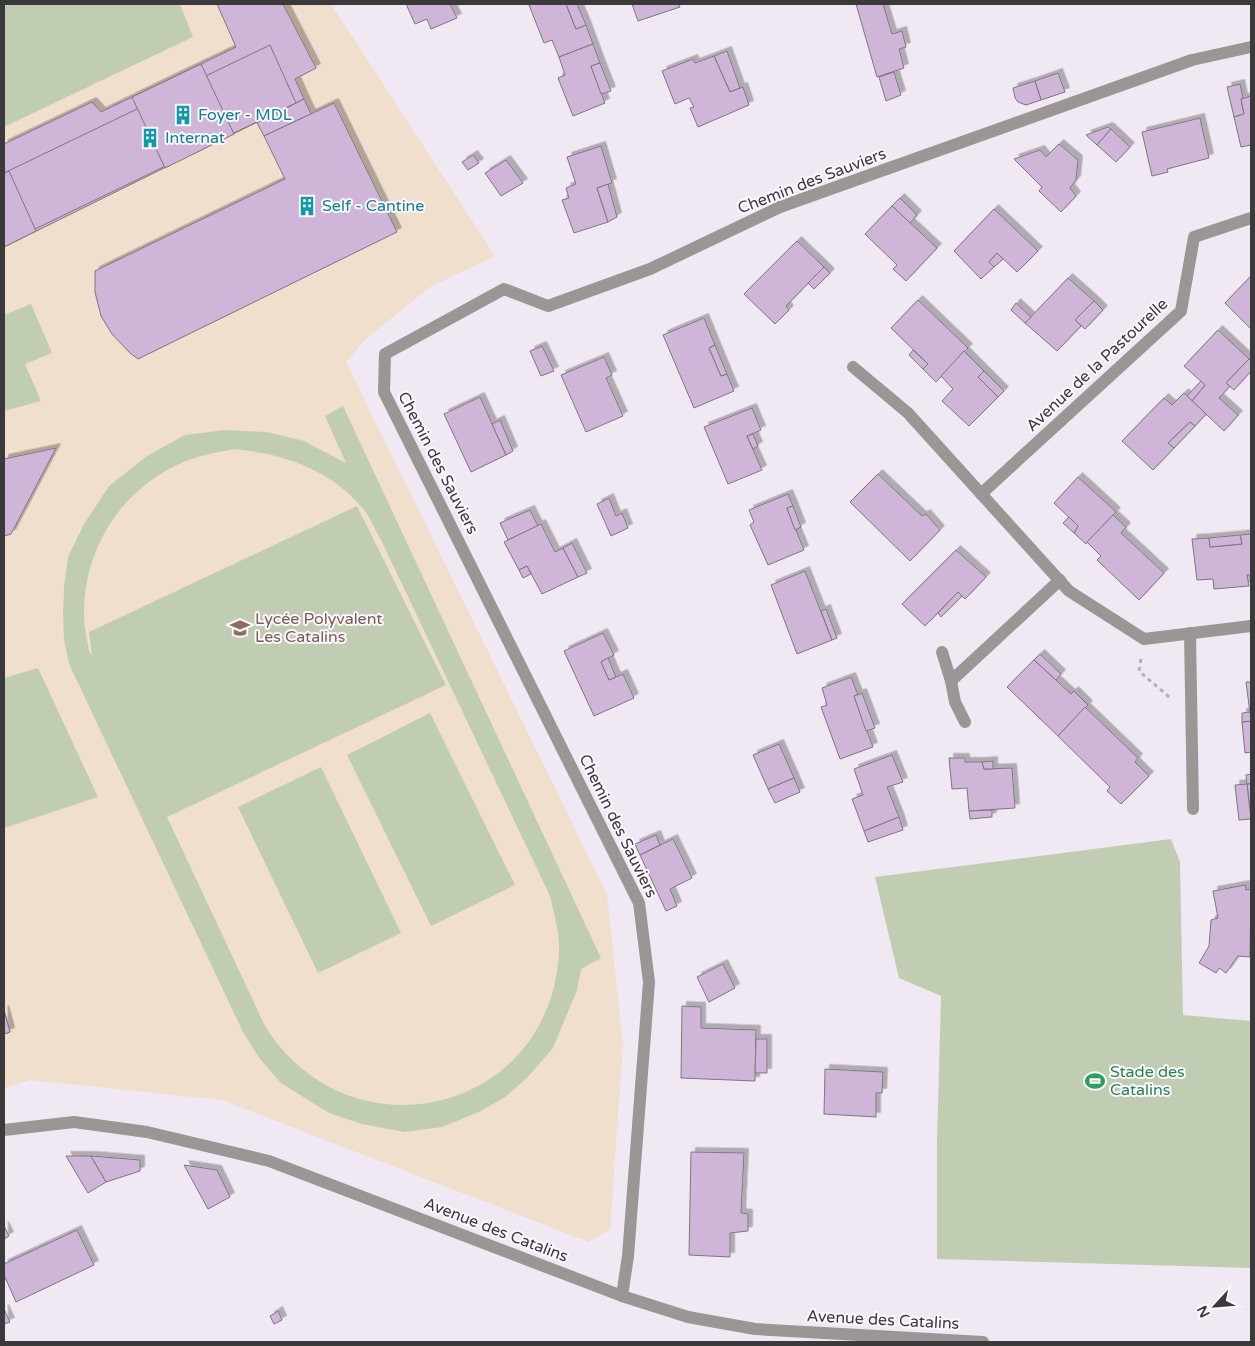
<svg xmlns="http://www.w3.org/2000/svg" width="1255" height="1346" font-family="'Varela Round',sans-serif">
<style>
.education{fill:#f0dfcd}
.green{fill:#c1cdb3;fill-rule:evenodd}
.building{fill:#cfb5d7;stroke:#7d767f;filter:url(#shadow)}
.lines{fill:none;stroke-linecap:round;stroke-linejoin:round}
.path{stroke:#b6b0b8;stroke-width:3;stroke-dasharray:4 4;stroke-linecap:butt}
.minor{stroke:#9b9596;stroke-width:12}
.labels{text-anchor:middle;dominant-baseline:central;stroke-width:4;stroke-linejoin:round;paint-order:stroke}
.culture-label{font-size:16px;fill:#0d838f;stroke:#fdf6ff;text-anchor:start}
.street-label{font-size:16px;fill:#3c393d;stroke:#fdf6ff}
.education-label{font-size:16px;fill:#785e54;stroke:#fdf6ff;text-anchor:start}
.leisure-label{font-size:16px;fill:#27864d;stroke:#fdf6ff;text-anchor:start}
</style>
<defs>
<filter id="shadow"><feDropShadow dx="4.5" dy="-4.5" stdDeviation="0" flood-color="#0004"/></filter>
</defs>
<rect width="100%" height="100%" fill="#f0e9f3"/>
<!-- education -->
<polygon class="education" points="180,4 331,4 495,256 430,287 367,338 346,362 607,894 623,1046 610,1229 589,1242 222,1100 30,1080 4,1088 4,127 193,37"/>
<!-- green -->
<g class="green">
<polygon points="4,4 180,4 193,37 4,127"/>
<polygon points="31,304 52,353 25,364 41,401 4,411 4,315"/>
<path d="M343 406 601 958 581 969 577 990 553 1048 527 1078 504 1098 479 1112 442 1127 404 1132 362 1124 329 1113 281 1083 260 1059 243 1032 69 664 64 640 63 614 64 587 68 557 84 524 109 486 147 456 185 435 225 430 267 432 304 441 346 463 325 416ZM235 449C283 454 332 470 363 509 371 518 376 532 382 542L550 896C554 914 560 933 559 952 551 1114 349 1161 265 1026L167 817 446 685 357 506 89 632 92 656 89 651C87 639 84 626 84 613 84 546 124 486 186 461 202 455 218 452 235 449Z"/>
<polygon points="38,668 98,797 4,828 4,678"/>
<polygon points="430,713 515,885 431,926 347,755"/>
<polygon points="321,767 401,933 318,973 238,807"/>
<polygon points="1171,839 1180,862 1183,1015 1251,1021 1251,1268 937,1259 937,1141 941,996 899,978 875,877"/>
</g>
<!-- building -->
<g class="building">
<polygon points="217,4 283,4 316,68 295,79 304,99 4,247 4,144 92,102 101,112 236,47"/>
<polygon points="406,4 450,4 457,18 431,29 427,19 415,24"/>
<polygon points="533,4 566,4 576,29 586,25 593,44 559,57 552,40 544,43 529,5"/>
<polygon points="566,4 577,4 586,25 576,29"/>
<polygon points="632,4 679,4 680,7 638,21"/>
<polygon points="856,4 883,4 892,34 902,31 906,47 899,49 904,68 877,77"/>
<polygon points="593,44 600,63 591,66 605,103 573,116 558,78 565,75 559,57"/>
<polygon points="270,45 296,103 4,244 4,173"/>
<polygon points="727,51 740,88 730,92 714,56"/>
<polygon points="714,56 730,92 743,87 749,105 698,127 690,108 694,107 689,98 675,104 662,71 693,59 695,63"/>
<polygon points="600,63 611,91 601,94 591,66"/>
<polygon points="201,64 234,134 165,168 132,97"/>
<polygon points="894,72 901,95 886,101 879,77"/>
<polygon points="1058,73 1065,92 1041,100 1035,81"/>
<polygon points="1035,81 1041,100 1026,105 1018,102 1015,98 1013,88"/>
<polygon points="1240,84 1243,98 1241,99 1244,114 1234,117 1227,87"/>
<polygon points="1251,96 1251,145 1241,147 1234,117 1244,114 1241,99"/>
<polygon points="304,99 311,114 264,136 257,123"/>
<polygon points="334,103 397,232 138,359 130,353 112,334 101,316 95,292 95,271 285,179 264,136"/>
<polygon points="1200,118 1209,158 1167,169 1168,172 1152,176 1142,132"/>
<polygon points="1108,127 1111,129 1097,145 1086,135"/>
<polygon points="1111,129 1130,147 1116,162 1097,145"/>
<polygon points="1059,144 1078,160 1076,180 1070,188 1076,196 1061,212 1039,191 1042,187 1014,159 1040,150 1046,157"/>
<polygon points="601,146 612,183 597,188 608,222 574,233 562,200 569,198 566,188 576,184 567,157"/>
<polygon points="473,155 479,163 468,170 462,162"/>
<polygon points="506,160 523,183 501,196 485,173"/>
<polygon points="9,171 36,231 4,247 4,173"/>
<polygon points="608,184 617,217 608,222 597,188"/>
<polygon points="900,198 917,215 910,223 892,206"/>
<polygon points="892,206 937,248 906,281 893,269 897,265 865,234"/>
<polygon points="994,209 1038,251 1017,272 997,253 989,262 994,267 981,279 954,251"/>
<polygon points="797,241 824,267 786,306 789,310 775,324 744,294"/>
<polygon points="997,253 1003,259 994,267 989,262"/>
<polygon points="824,267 830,273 814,289 808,283"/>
<polygon points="1251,276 1251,329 1225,303"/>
<polygon points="1068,278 1094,301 1075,320 1081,326 1057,351 1025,323"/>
<polygon points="918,300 968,348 936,382 923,369 928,364 891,328"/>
<polygon points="1094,301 1103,310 1085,329 1075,320"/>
<polygon points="1016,303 1031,317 1025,323 1011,310"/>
<polygon points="704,318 715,345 709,348 721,376 727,374 734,391 694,408 663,335"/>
<polygon points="1218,330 1249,359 1226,383 1230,386 1219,398 1238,415 1224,431 1192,401 1205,385 1184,366"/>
<polygon points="715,345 727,374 721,376 709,348"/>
<polygon points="542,346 554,371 541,376 530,351"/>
<polygon points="913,350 928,364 923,369 909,355"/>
<polygon points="964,351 984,371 978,377 998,397 969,426 942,401 953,389 941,376"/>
<polygon points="604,357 612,375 606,378 623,416 586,432 561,375"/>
<polygon points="1249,359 1251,361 1251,371 1234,390 1226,383"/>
<polygon points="984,371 1004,391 998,397 978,377"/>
<polygon points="1201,381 1205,385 1192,401 1187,396"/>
<polygon points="1184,393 1206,414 1195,426 1190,422 1168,443 1174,448 1153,470 1122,441 1164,398 1172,405"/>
<polygon points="480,397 506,455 471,472 444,414"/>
<polygon points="752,408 761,430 747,436 762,470 728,484 704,427"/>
<polygon points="500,420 513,451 506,455 492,424"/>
<polygon points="1190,422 1195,426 1174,448 1168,443"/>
<polygon points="753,434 758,446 753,449 747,436"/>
<polygon points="56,448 11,534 4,536 4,459"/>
<polygon points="878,474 922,516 926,514 940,530 910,561 850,502"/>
<polygon points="1078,477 1116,512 1086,544 1074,533 1078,526 1054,503"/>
<polygon points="788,494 793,506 787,508 804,550 768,565 750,525 754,522 749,510"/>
<polygon points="609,498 616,516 622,513 628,528 611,536 597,504"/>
<polygon points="793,506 801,527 795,530 787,508"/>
<polygon points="530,510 538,526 508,540 500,523"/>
<polygon points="1113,515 1126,527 1121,533 1164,573 1139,600 1097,560 1101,556 1087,542"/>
<polygon points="1069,517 1078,526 1074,533 1063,523"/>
<polygon points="541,524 555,552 563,548 578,577 542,594 527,566 519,570 504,542"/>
<polygon points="1251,534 1251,575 1247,575 1249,586 1214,589 1213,579 1197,580 1192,539 1209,538 1210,547 1242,544 1240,535"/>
<polygon points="1240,535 1242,544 1210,547 1209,538"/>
<polygon points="572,543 587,573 578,577 563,548"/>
<polygon points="956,550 986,577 965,599 958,592 925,626 902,604"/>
<polygon points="527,566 531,574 523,578 519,570"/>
<polygon points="805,571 832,640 797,654 771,585"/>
<polygon points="958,592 962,596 941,617 938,613"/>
<polygon points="826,609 837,638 832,640 821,611"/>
<polygon points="603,633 614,655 601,662 609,680 623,674 634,698 594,716 564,651"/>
<polygon points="1040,654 1061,674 1056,680 1034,660"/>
<polygon points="608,658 616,677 609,680 601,662"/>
<polygon points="1034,660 1071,694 1074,691 1088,705 1058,736 1007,687"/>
<polygon points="851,677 858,695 854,696 873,747 840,759 821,707 827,705 822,688"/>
<polygon points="1246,682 1251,682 1251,752 1245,753 1242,722 1251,721"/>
<polygon points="862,693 875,728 866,731 854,696"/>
<polygon points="1085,707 1138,758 1135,762 1149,776 1121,804 1107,791 1110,787 1058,736"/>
<polygon points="1250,712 1251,721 1242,722 1242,713"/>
<polygon points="779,744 794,778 768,789 753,755"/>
<polygon points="892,755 903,782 887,787 899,817 864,831 852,799 863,795 854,769"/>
<polygon points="949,758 965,758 965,762 982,762 984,769 1012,768 1015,808 969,811 967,788 952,789"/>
<polygon points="993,761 993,769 984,769 982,762"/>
<polygon points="1251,774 1251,784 1247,784 1246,775"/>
<polygon points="794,778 800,792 775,803 768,789"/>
<polygon points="1247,784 1251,784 1251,819"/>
<polygon points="1247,784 1251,819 1239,820 1235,785"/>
<polygon points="992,810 992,817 970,819 969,811"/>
<polygon points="899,817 903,830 868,842 864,831"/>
<polygon points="656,835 660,845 640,855 635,844"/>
<polygon points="673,839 692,878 670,889 677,906 666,911 640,855"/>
<polygon points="1245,885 1246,890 1251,889 1250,957 1238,956 1226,973 1219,968 1216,973 1199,963 1209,946 1211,920 1218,918 1213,891"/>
<polygon points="723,964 735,988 709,1002 697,977"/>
<polygon points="682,1006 701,1007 701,1028 756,1030 755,1081 681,1078"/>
<polygon points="4,1010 10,1032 4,1034"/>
<polygon points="4,1010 10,1032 4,1034"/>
<polygon points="756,1039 767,1039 767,1073 755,1073"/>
<polygon points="825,1069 883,1072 882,1093 876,1093 876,1117 824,1114"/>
<polygon points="691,1152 744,1153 741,1213 748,1214 748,1231 730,1233 730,1257 689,1255"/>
<polygon points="66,1156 91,1156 106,1182 88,1193"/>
<polygon points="91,1156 140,1160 140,1171 106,1182"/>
<polygon points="184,1165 217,1170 230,1197 208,1209"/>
<polygon points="4,1226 9,1236 4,1239"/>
<polygon points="77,1230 94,1265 16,1302 4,1275 4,1264"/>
<polygon points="4,1309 10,1322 4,1324"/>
<polygon points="278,1311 282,1320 274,1324 270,1316"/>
</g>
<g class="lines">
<!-- path -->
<polyline class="path" points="1141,659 1139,671 1169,697"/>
<!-- minor -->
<g class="minor">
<polyline points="853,367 908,413 1069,591 1144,639 1251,626"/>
<polyline points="981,494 1181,311 1194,237 1251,218"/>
<polyline points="1190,633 1193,809"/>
<polyline points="942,652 951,681 955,702 965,722"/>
<polyline points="951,681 1060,580"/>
<polyline points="4,1130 74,1122 147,1132 269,1161 622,1296 688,1317 755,1329 983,1342"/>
<polyline points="622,1296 628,1256 649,982 639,903 384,392 385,354 504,289 548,306 650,269 780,207 1192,60 1251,47"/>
</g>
</g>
<!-- icons -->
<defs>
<symbol id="building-bare" viewBox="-9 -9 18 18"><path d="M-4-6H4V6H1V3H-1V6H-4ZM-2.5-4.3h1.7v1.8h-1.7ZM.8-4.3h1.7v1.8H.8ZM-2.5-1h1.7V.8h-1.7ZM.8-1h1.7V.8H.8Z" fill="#0f9aa8" stroke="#fdf6ff" stroke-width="2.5" paint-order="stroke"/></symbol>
<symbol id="school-bare" viewBox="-9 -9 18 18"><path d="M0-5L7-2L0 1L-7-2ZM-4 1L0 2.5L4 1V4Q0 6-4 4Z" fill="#8d6e63" stroke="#fdf6ff" stroke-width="2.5" paint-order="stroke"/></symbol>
<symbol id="stadium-bare" viewBox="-9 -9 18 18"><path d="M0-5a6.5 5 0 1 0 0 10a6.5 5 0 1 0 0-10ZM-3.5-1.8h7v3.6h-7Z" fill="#2e9e5b" stroke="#fdf6ff" stroke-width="2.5" paint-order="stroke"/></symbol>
</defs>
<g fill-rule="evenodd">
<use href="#building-bare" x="169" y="101" width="28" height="28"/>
<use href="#building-bare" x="136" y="124" width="28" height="28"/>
<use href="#building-bare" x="293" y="192" width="28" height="28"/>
<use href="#school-bare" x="226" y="614" width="28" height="28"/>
<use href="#stadium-bare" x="1081" y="1067" width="28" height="28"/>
</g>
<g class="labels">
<!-- culture labels -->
<g class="culture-label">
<text x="198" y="115">Foyer - MDL</text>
<text x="165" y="138">Internat</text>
<text x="322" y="206">Self - Cantine</text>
</g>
<!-- street labels -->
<g class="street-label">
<text transform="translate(812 181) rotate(-21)">Chemin des Sauviers</text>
<text transform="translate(1097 365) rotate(-43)">Avenue de la Pastourelle</text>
<text transform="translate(438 463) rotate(63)">Chemin des Sauviers</text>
<text transform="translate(618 826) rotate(64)">Chemin des Sauviers</text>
<text transform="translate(496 1230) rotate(21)">Avenue des Catalins</text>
<text transform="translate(883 1320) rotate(3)">Avenue des Catalins</text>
</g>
<!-- education labels -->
<g class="education-label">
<text x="255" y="619">Lycée Polyvalent<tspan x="255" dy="18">Les Catalins</tspan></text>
</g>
<!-- leisure labels -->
<g class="leisure-label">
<text x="1110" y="1072">Stade des<tspan x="1110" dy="18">Catalins</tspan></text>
</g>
</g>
<!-- border -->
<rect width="1255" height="1346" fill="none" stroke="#3c393d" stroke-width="10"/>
<!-- north arrow -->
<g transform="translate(1215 1306) rotate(244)" stroke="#fdf6ff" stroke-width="4" paint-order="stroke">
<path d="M0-4L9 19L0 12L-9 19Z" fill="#3c393d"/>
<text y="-8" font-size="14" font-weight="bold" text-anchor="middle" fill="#3c393d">N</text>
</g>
</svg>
